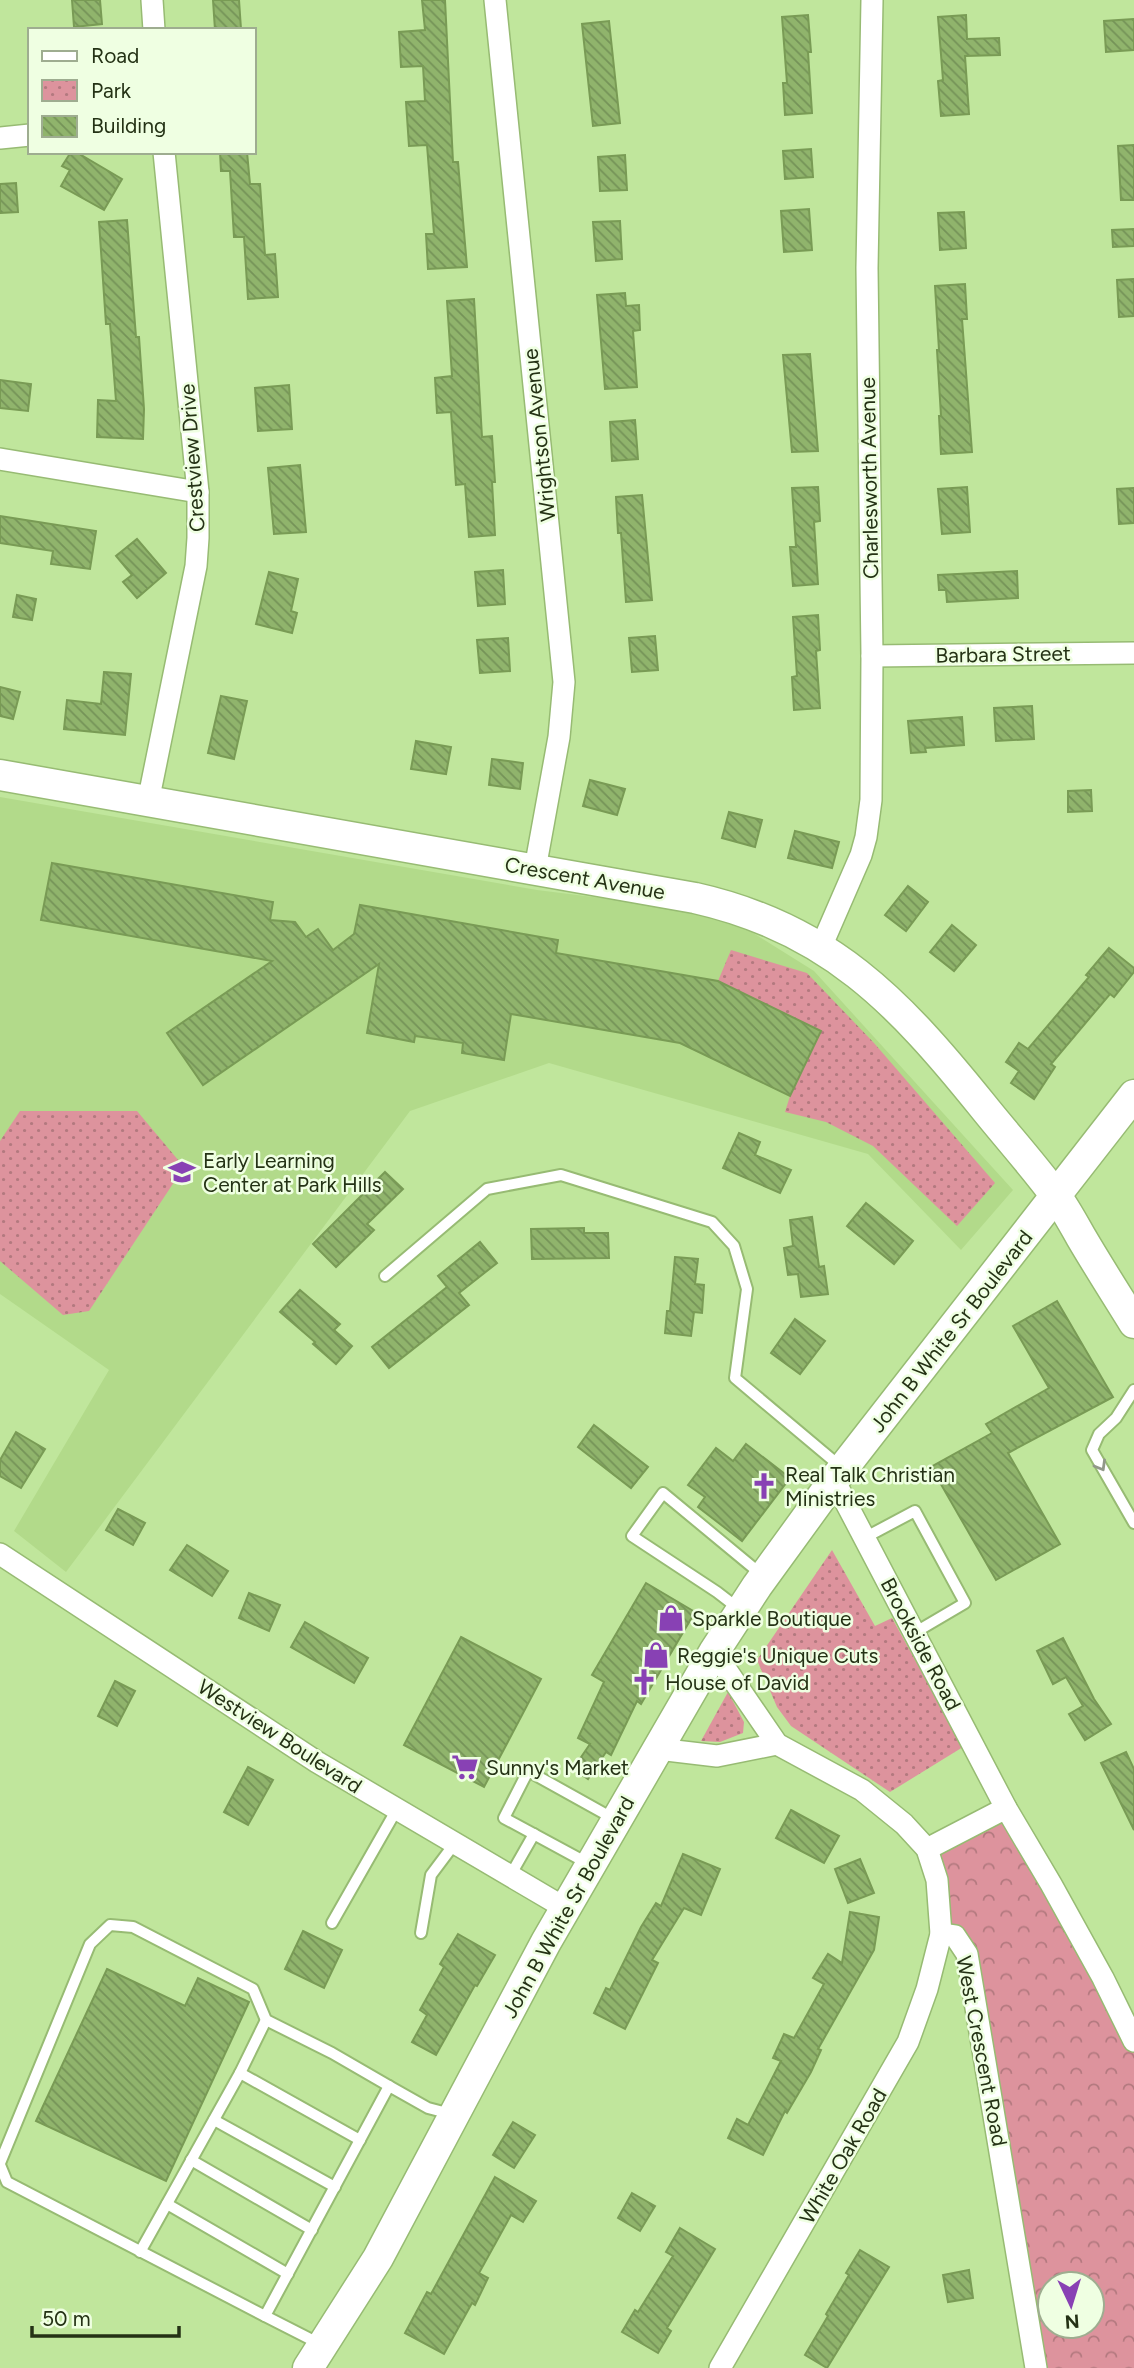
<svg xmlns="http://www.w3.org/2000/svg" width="1134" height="2368" font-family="Figtree,sans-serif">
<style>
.built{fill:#b2da8a}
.forest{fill:url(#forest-crowns);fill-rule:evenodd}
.park{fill:url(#park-dots)}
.building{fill:url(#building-back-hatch);stroke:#799b55;stroke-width:2}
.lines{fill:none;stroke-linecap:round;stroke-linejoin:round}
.lane-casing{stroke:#97bb73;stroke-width:14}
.street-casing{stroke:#97bb73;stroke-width:24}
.secondary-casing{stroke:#97bb73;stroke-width:33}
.lane{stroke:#fff;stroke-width:10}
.street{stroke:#fff;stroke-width:21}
.secondary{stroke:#fff;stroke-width:30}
.oneway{stroke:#92988a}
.labels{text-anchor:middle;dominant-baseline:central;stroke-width:5;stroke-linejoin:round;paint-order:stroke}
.street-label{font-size:21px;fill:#243215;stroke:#efffe2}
.poi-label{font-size:21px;fill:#243215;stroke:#efffe2;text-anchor:start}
</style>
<defs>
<pattern id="forest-crowns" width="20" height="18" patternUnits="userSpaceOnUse" patternTransform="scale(1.75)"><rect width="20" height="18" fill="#dd939d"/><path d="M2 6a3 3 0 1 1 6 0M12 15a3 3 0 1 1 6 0" fill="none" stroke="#b3797f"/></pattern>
<pattern id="park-dots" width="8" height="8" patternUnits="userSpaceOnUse" patternTransform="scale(1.75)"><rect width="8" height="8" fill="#dd939d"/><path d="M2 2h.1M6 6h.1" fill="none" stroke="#b3797f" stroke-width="1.8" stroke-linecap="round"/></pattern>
<pattern id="building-back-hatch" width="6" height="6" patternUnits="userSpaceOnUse" patternTransform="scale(1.75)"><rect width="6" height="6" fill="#90b46c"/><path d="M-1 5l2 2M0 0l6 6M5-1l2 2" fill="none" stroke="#759358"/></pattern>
</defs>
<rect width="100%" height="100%" fill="#c0e69c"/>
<!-- built -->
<polygon class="built" points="0,797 537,890 721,913 814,971 1013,1190 961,1250 868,1154 549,1063 410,1111 66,1572 14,1531 109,1370 0,1294"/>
<!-- forest -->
<path class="forest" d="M1006 1808 1134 2040V2368H1030L967 1955 941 1934 927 1849ZM1050 2284H1092V2326H1050Z"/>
<!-- park -->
<g class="park">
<polygon points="731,950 807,973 874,1043 995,1183 957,1226 873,1146 826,1122 785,1112 790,1096 821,1031 718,981"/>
<polygon points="20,1111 137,1111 184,1167 89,1311 63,1315 0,1261 0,1141"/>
<polygon points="832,1550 875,1626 892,1618 963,1747 890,1792 791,1726 777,1707 757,1660"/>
<polygon points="728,1692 744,1722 743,1733 720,1742 701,1741"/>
</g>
<!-- building -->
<g class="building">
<polygon points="72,0 100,0 102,24 74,27"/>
<polygon points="213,0 239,0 241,29 215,30"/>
<polygon points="422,0 445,0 453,162 458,162 467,267 428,269 426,234 434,234 427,145 409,146 406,102 425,101 423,66 401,67 399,32 425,30"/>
<polygon points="808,15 811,52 808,52 812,113 785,115 783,83 787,83 782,17"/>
<polygon points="966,15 967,39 999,38 1000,55 965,56 969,114 941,116 938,81 943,80 938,17"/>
<polygon points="1134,19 1134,50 1106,52 1104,21"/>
<polygon points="609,21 620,123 593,126 582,24"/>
<polygon points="1134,145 1134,200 1121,200 1118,146"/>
<polygon points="811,149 813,177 785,179 783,151"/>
<polygon points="71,152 76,152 122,179 104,210 61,186 70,170 62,166"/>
<polygon points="220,152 247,152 250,184 260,184 265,255 275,254 278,297 248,299 244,237 234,237 230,171 221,171"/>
<polygon points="625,155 627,190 600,191 598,157"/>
<polygon points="16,183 18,212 0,213 0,184"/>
<polygon points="809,209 812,250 784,252 781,211"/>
<polygon points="964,212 966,248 940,250 938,213"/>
<polygon points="127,220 136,337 139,337 144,409 143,439 97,437 98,400 116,401 110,324 106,324 99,222"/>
<polygon points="620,221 622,259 596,261 593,222"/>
<polygon points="1134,229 1134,246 1113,247 1112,230"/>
<polygon points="1134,279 1134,316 1119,317 1117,280"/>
<polygon points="965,284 967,319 962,319 972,452 941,454 939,416 941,416 937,350 939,350 935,286"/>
<polygon points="625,293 626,306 639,305 640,330 633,331 637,387 605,389 597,295"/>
<polygon points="474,299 482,437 492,436 495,482 492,482 495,535 469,537 465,484 456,485 451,412 437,413 435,378 452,376 447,301"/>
<polygon points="810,354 818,451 792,452 783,355"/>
<polygon points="0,380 31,384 28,411 0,408"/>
<polygon points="289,385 292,429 258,431 255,388"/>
<polygon points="635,420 638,459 612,461 610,422"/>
<polygon points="300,465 306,532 274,534 268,468"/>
<polygon points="818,487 820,521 814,522 818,584 793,586 790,547 796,547 792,488"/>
<polygon points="967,487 970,532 942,534 938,489"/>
<polygon points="1134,488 1134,523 1119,524 1117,489"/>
<polygon points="642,495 652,600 626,602 621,533 618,533 616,497"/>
<polygon points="0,516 96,531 90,569 51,564 53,551 0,543"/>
<polygon points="137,539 166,573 137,598 123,582 132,575 116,556"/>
<polygon points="503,570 505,604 478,606 475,572"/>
<polygon points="1017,571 1018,598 947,602 946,590 939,590 938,575"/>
<polygon points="269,572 298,579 291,611 297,613 292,633 256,624"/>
<polygon points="17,595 36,599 32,620 13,617"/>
<polygon points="818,615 820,650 816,651 820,708 794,710 792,677 797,676 793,617"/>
<polygon points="655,636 658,670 632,672 629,638"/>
<polygon points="508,638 510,671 480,673 477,640"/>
<polygon points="104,672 131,674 125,735 64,729 67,700 101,704"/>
<polygon points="0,687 20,692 13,719 0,716"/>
<polygon points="221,696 247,701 234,759 208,753"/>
<polygon points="1032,706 1034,739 996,741 994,708"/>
<polygon points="962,717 964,745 925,748 926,752 911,753 908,721"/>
<polygon points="416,741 451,747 446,774 411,769"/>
<polygon points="492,759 523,763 520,789 489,785"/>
<polygon points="590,780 625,789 617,815 583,806"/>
<polygon points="1091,790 1092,811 1068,812 1068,791"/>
<polygon points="729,812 762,820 755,847 722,838"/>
<polygon points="795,831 839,842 832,868 788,858"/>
<polygon points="52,863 273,902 270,920 295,922 306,937 318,929 333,950 354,934 360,905 558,940 556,953 718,981 821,1031 790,1096 680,1043 511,1014 504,1060 462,1053 463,1043 415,1036 414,1042 367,1033 379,964 203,1085 167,1033 272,961 41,920"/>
<polygon points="908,886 928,902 906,931 885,915"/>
<polygon points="952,925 976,945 954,971 930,952"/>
<polygon points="1109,948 1134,968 1134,972 1114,997 1110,994 1051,1064 1055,1067 1034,1099 1011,1083 1019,1071 1006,1062 1019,1043 1028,1049 1089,977 1086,975"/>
<polygon points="739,1133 760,1142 755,1155 791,1170 780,1193 723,1168"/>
<polygon points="385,1172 403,1189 367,1224 374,1230 336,1267 313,1244"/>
<polygon points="866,1203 913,1241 894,1264 847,1226"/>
<polygon points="812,1217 819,1267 824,1266 828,1294 801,1297 798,1274 788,1275 784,1248 793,1246 790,1220"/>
<polygon points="584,1228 584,1233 608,1233 609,1258 532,1259 531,1229"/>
<polygon points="480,1242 497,1263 459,1293 469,1305 389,1368 372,1347 447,1287 438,1276"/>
<polygon points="675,1257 698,1259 695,1284 704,1285 702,1313 694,1312 691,1336 665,1333 667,1311 670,1311"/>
<polygon points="300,1290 340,1324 334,1330 352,1346 336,1364 313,1344 315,1342 280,1312"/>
<polygon points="1057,1301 1113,1397 1008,1453 1060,1544 996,1580 931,1467 992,1433 986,1424 1049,1388 1013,1326"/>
<polygon points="795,1319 825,1341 800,1374 771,1353"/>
<polygon points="594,1425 648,1467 631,1488 578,1447"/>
<polygon points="16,1432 45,1449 21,1488 0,1476 0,1460"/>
<polygon points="746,1444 790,1478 742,1541 698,1507 705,1497 688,1485 716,1448 733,1461"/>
<polygon points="118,1509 145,1523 133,1545 106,1530"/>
<polygon points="187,1545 228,1571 212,1596 170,1570"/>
<polygon points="646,1583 695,1612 641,1704 637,1701 611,1755 606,1752 588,1779 573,1769 590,1744 578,1738 604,1682 592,1675"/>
<polygon points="249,1593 280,1605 269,1631 239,1618"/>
<polygon points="305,1622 368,1658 354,1683 291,1647"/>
<polygon points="461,1637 541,1679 484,1787 404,1745"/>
<polygon points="1063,1638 1094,1699 1111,1724 1085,1740 1069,1714 1083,1706 1066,1677 1053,1684 1037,1651"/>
<polygon points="115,1681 135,1691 117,1726 98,1716"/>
<polygon points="1126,1752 1134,1769 1134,1830 1101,1763"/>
<polygon points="248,1767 273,1780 248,1825 224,1812"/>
<polygon points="791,1810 839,1836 824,1863 776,1838"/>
<polygon points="683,1854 720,1869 701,1915 684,1908 652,1960 658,1963 625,2029 594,2013 606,1988 610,1990 641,1927 656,1903 661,1906"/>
<polygon points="860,1859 874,1893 848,1903 835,1869"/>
<polygon points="850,1912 879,1917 874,1950 818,2049 821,2050 811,2072 787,2113 785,2111 763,2155 728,2138 737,2119 748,2125 781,2061 773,2058 784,2034 794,2038 824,1984 813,1978 828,1954 842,1963"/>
<polygon points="303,1931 342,1950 324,1988 285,1969"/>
<polygon points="458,1934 495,1955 477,1986 475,1985 436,2055 412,2042 427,2015 420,2010 444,1967 440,1964"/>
<polygon points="107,1969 185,2006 198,1978 249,2002 166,2181 36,2121"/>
<polygon points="513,2122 535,2135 514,2168 493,2155"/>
<polygon points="495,2177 536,2201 523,2222 511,2215 479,2273 488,2278 475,2305 472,2303 444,2354 405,2333 427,2292 431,2294"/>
<polygon points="632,2193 655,2206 640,2231 618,2218"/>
<polygon points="680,2228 715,2249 667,2328 671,2331 658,2353 622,2332 635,2310 638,2312 673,2256 666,2252"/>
<polygon points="860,2250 889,2267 827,2368 805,2355 828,2316 826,2314 849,2275 846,2273"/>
<polygon points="969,2270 973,2298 948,2302 943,2275"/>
</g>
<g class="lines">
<defs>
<g id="lane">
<polyline points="385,1276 487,1189 561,1175 712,1222 734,1246 747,1289 735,1378 841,1467"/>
<polyline points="1134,1390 1116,1418 1099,1434 1092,1450 1134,1523"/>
<polyline points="866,1537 915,1511 965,1603 914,1633"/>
<polyline points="739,1609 717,1592 632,1536 663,1493 762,1575"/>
<polyline points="589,1864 504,1818 528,1771 616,1820"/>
<polyline points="510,1876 534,1834"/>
<polyline points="332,1923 397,1809"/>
<polyline points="421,1933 431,1875 455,1843"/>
<polyline points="240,2073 360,2140"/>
<polyline points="214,2120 335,2187"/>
<polyline points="191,2160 312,2230"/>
<polyline points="0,2163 90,1944 110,1925 133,1927 253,1989 266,2020 332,2053 389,2086"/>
<polyline points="0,2165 7,2182 265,2316"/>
<polyline points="167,2204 288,2274"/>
<polyline points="140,2252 240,2073 266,2020"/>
<polyline points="320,2344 265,2316 389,2086 428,2108 451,2114"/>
</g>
<g id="street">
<polyline points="152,0 154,30"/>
<polyline points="495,0 564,682 559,737 535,869"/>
<polyline points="0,138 30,135"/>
<polyline points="0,459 198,492"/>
<polyline points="872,656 1134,653"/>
<polyline points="148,802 196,566 198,538 198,492 164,152"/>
<polyline points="821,947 861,855 866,837 871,800 872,656 867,268 872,0"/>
<polyline points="834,1480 1006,1808 1051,1884 1103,1978 1134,2041"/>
<polyline points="0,1554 317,1762 565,1908"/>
<polyline points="714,1652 777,1744 862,1790 904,1824 927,1849 937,1880 941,1934 927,1989 908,2042 720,2368"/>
<polyline points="658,1749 717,1756 777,1744"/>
<polyline points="927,1849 1006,1808"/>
<polyline points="941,1934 955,1936 967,1954 1036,2368"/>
</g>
<g id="secondary">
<path d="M0 775 695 898C829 928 899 1002 982 1105 1006 1135 1033 1165 1056 1196 1065 1208 1073 1223 1081 1237 1098 1266 1116 1294 1134 1323"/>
<polyline points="308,2368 378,2258 546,1942 714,1652 757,1586 834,1480 1134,1095"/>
</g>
</defs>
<!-- lane casing -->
<use href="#lane" class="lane-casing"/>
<!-- street casing -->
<use href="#street" class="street-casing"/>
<!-- secondary casing -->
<use href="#secondary" class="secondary-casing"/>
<!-- lane -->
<use href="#lane" class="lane"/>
<!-- street -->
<use href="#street" class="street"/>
<!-- secondary -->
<use href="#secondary" class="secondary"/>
</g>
<!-- one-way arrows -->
<defs><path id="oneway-chevron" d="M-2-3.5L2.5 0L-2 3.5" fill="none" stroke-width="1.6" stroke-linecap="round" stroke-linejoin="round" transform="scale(1.75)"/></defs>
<use class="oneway" href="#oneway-chevron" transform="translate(1101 1466) rotate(60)"/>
<!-- icons -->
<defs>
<symbol id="school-bare" viewBox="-9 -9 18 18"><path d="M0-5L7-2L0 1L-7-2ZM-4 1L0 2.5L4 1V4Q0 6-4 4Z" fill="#8841b4" stroke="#efffe2" stroke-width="2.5" paint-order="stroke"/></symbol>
<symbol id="church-bare" viewBox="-9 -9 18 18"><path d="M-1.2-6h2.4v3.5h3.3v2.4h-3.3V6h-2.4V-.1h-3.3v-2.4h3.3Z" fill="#8841b4" stroke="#efffe2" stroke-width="2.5" paint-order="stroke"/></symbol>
<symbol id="shop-bare" viewBox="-9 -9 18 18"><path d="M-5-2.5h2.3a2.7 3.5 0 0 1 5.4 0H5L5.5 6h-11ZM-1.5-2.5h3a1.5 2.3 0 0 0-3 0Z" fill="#8841b4" stroke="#efffe2" stroke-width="2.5" paint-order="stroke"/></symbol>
<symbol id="supermarket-bare" viewBox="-9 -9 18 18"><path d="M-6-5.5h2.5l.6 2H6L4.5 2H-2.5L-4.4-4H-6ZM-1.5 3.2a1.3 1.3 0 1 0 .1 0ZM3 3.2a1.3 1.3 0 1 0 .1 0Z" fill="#8841b4" stroke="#efffe2" stroke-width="2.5" paint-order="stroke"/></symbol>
</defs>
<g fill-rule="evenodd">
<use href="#school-bare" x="163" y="1153" width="38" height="38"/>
<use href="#church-bare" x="745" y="1467" width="38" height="38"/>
<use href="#shop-bare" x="652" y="1599" width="38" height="38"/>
<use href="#shop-bare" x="637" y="1636" width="38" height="38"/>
<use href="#church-bare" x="625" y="1663" width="38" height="38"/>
<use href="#supermarket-bare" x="446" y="1748" width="38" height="38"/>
</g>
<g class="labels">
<!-- street labels -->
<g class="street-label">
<text transform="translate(539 435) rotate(-96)">Wrightson Avenue</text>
<text transform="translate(192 458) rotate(-94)">Crestview Drive</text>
<text transform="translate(869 478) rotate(-91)">Charlesworth Avenue</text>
<text transform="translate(1003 654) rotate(-1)">Barbara Street</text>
<text transform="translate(585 878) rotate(10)">Crescent Avenue</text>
<text transform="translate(951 1331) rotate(-52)">John B White Sr Boulevard</text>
<text transform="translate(921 1644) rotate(62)">Brookside Road</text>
<text transform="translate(280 1736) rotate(33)">Westview Boulevard</text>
<text transform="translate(568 1907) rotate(-61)">John B White Sr Boulevard</text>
<text transform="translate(982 2051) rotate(79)">West Crescent Road</text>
<text transform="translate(843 2156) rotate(-60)">White Oak Road</text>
</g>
<!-- poi labels -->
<g class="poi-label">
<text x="203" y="1160">Early Learning<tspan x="203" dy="24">Center at Park Hills</tspan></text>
<text x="785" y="1474">Real Talk Christian<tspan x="785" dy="24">Ministries</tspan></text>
<text x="692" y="1618">Sparkle Boutique</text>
<text x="677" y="1655">Reggie's Unique Cuts</text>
<text x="665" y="1682">House of David</text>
<text x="486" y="1767">Sunny's Market</text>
</g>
</g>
<!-- legend -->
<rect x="28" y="28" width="228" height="126" fill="#efffe2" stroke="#9ead90" stroke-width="2"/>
<rect x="42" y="51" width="35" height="10" fill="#ffffff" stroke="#9ead90" stroke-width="2"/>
<text x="91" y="63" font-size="21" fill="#243215">Road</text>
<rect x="42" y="80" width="35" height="21" fill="url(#park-dots)" stroke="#9ead90" stroke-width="2"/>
<text x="91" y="98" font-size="21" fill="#243215">Park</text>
<rect x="42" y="116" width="35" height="21" fill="url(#building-back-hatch)" stroke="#9ead90" stroke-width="2"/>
<text x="91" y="133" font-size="21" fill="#243215">Building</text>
<!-- north arrow -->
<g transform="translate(1071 2305) rotate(176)"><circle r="33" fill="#efffe2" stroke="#9ead90" stroke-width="2"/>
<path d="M0-5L12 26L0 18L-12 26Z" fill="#8841b4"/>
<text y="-10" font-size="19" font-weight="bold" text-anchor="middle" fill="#243215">N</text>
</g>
<!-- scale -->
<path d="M32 2326v10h147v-10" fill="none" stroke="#243215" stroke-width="3.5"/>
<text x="42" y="2326" font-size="21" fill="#243215" stroke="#efffe2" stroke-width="5" paint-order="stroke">50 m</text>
</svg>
